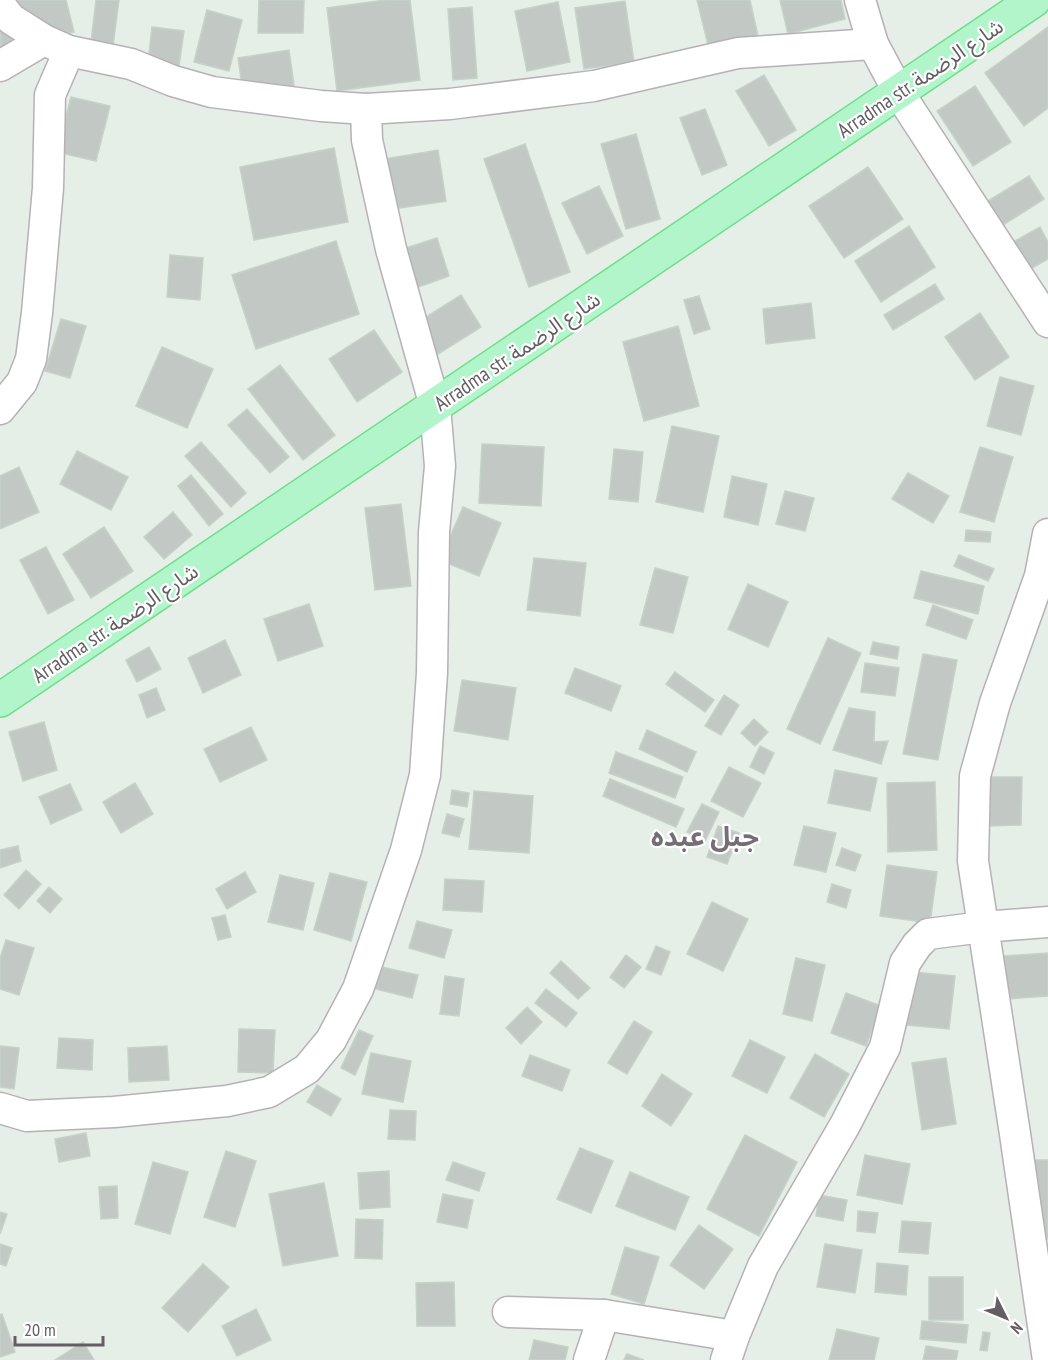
<svg xmlns="http://www.w3.org/2000/svg" width="1048" height="1360" font-family="'PT Sans Narrow','Noto Sans Arabic',sans-serif">
<style>
.building{fill:#c2c9c4;stroke:#c5d2c7;stroke-width:1.5}
.lines{fill:none;stroke-linecap:round;stroke-linejoin:round}
.street-casing{stroke:#b6b1b5;stroke-width:33}
.primary-casing{stroke:#6ce089;stroke-width:36}
.street{stroke:#fff;stroke-width:30}
.primary{stroke:#b3f5cb;stroke-width:33}
.labels{text-anchor:middle;dominant-baseline:central;stroke-width:4.5;stroke-linejoin:round;paint-order:stroke}
.street-label{font-size:21px;fill:#645d63;stroke:#fff}
.district-label{font-size:27px;font-weight:bold;fill:#766e76;stroke:#fff}
</style>
<rect width="100%" height="100%" fill="#e6eee8"/>
<!-- building -->
<g class="building">
<polygon points="0,0 66,0 74,32 1,52"/>
<polygon points="96,0 119,0 112,53 90,50"/>
<polygon points="259,0 304,0 303,33 258,33"/>
<polygon points="385,0 410,0 420,80 337,91 327,8"/>
<polygon points="697,0 750,0 760,45 711,57"/>
<polygon points="780,0 841,0 845,19 788,34"/>
<polygon points="625,1 634,62 584,69 575,8"/>
<polygon points="558,2 570,62 527,71 515,11"/>
<polygon points="472,7 477,78 453,80 448,9"/>
<polygon points="207,10 242,20 229,71 194,62"/>
<polygon points="152,27 184,31 179,66 148,62"/>
<polygon points="1048,27 1048,108 1024,126 985,73"/>
<polygon points="289,50 296,99 245,106 238,58"/>
<polygon points="764,75 796,130 769,146 736,91"/>
<polygon points="975,86 1011,142 973,166 937,111"/>
<polygon points="71,97 110,106 96,161 57,152"/>
<polygon points="705,109 727,165 702,175 680,118"/>
<polygon points="636,134 660,219 626,229 601,144"/>
<polygon points="525,144 570,272 529,287 484,159"/>
<polygon points="334,148 348,222 254,240 240,167"/>
<polygon points="438,150 446,201 374,212 366,162"/>
<polygon points="868,167 903,219 844,258 809,206"/>
<polygon points="1029,176 1044,199 1003,225 988,201"/>
<polygon points="599,186 623,236 587,254 562,203"/>
<polygon points="909,226 935,267 881,302 855,261"/>
<polygon points="1040,227 1048,242 1048,259 1020,275 1004,247"/>
<polygon points="437,238 449,276 410,290 397,251"/>
<polygon points="336,241 359,314 256,349 232,275"/>
<polygon points="170,255 203,258 200,300 167,297"/>
<polygon points="935,284 944,299 893,330 884,315"/>
<polygon points="461,295 481,327 427,361 407,329"/>
<polygon points="699,296 710,329 694,334 684,300"/>
<polygon points="811,303 815,338 766,344 763,309"/>
<polygon points="980,313 1009,357 975,380 945,337"/>
<polygon points="61,319 86,326 70,378 45,371"/>
<polygon points="678,326 699,406 644,421 623,342"/>
<polygon points="374,330 402,372 357,402 329,359"/>
<polygon points="162,347 213,369 187,428 136,406"/>
<polygon points="280,365 335,435 303,460 248,389"/>
<polygon points="1000,377 1034,386 1021,435 987,426"/>
<polygon points="247,409 289,457 270,473 228,425"/>
<polygon points="672,426 719,436 703,512 656,502"/>
<polygon points="201,442 246,493 231,507 185,456"/>
<polygon points="482,444 544,447 541,506 479,503"/>
<polygon points="980,447 1013,457 994,522 960,512"/>
<polygon points="614,449 643,452 638,502 609,499"/>
<polygon points="77,451 128,477 111,510 60,484"/>
<polygon points="19,467 39,512 0,529 0,476"/>
<polygon points="908,473 949,496 933,523 892,499"/>
<polygon points="191,475 223,514 209,526 178,486"/>
<polygon points="732,476 767,484 758,525 724,517"/>
<polygon points="785,491 814,498 805,531 776,524"/>
<polygon points="401,504 411,586 375,590 365,508"/>
<polygon points="463,507 501,523 479,576 440,560"/>
<polygon points="173,512 192,535 164,559 144,537"/>
<polygon points="104,527 133,571 91,598 63,554"/>
<polygon points="966,530 991,532 990,542 965,541"/>
<polygon points="46,547 74,600 48,614 20,560"/>
<polygon points="959,555 994,569 988,581 954,566"/>
<polygon points="534,558 586,563 580,616 527,610"/>
<polygon points="655,568 688,577 673,633 640,625"/>
<polygon points="921,571 984,586 978,614 914,598"/>
<polygon points="748,584 788,602 768,647 728,629"/>
<polygon points="309,604 323,646 278,661 264,619"/>
<polygon points="933,605 973,620 966,639 926,625"/>
<polygon points="828,638 861,653 820,744 787,729"/>
<polygon points="225,640 241,675 203,693 188,658"/>
<polygon points="873,642 899,647 897,659 870,654"/>
<polygon points="149,647 161,669 137,682 126,660"/>
<polygon points="923,654 957,660 938,760 903,754"/>
<polygon points="865,663 899,668 895,696 861,692"/>
<polygon points="575,668 621,686 611,711 565,693"/>
<polygon points="675,672 714,700 705,712 666,684"/>
<polygon points="462,680 516,688 508,740 454,731"/>
<polygon points="156,688 165,710 147,718 139,695"/>
<polygon points="724,695 739,705 721,735 705,726"/>
<polygon points="849,708 875,712 874,742 888,741 881,764 833,750"/>
<polygon points="754,719 768,732 755,746 741,733"/>
<polygon points="44,722 57,770 23,781 9,732"/>
<polygon points="251,727 267,760 220,782 204,749"/>
<polygon points="647,730 696,752 687,772 639,749"/>
<polygon points="760,746 774,753 764,774 750,767"/>
<polygon points="616,752 683,777 675,798 609,773"/>
<polygon points="729,767 761,783 743,817 711,801"/>
<polygon points="835,770 877,778 870,811 828,803"/>
<polygon points="990,777 1022,777 1021,825 990,826"/>
<polygon points="610,779 684,809 676,827 603,796"/>
<polygon points="935,782 937,850 888,852 887,783"/>
<polygon points="135,783 153,814 121,833 103,802"/>
<polygon points="70,784 82,810 51,824 39,797"/>
<polygon points="452,790 469,793 467,807 450,804"/>
<polygon points="474,791 533,796 529,853 469,849"/>
<polygon points="702,804 719,812 705,841 687,832"/>
<polygon points="447,814 464,819 459,837 442,833"/>
<polygon points="718,826 739,833 727,864 707,857"/>
<polygon points="804,826 836,833 826,872 794,865"/>
<polygon points="18,846 21,861 0,868 0,850"/>
<polygon points="842,848 861,855 855,871 836,865"/>
<polygon points="887,865 937,872 930,923 880,916"/>
<polygon points="26,870 41,884 19,909 4,895"/>
<polygon points="245,872 256,892 227,909 216,889"/>
<polygon points="330,873 367,882 351,941 314,930"/>
<polygon points="280,875 314,883 303,930 268,922"/>
<polygon points="445,879 484,881 482,912 443,910"/>
<polygon points="832,884 851,890 846,908 827,902"/>
<polygon points="49,887 62,899 50,913 37,901"/>
<polygon points="712,902 748,919 723,971 687,954"/>
<polygon points="225,915 231,937 218,940 212,918"/>
<polygon points="417,921 452,930 444,958 409,948"/>
<polygon points="6,940 34,948 19,995 0,989 0,958"/>
<polygon points="656,946 670,952 661,975 646,969"/>
<polygon points="1048,953 1048,996 1007,999 1004,956"/>
<polygon points="626,955 641,967 624,988 610,977"/>
<polygon points="796,958 825,965 812,1021 783,1014"/>
<polygon points="561,961 590,988 578,999 550,973"/>
<polygon points="373,965 418,975 412,998 368,987"/>
<polygon points="912,972 955,976 949,1029 907,1025"/>
<polygon points="445,976 464,979 459,1016 440,1014"/>
<polygon points="546,989 577,1013 566,1027 535,1003"/>
<polygon points="846,993 881,1006 866,1046 831,1033"/>
<polygon points="527,1007 542,1022 521,1044 506,1028"/>
<polygon points="634,1021 652,1032 627,1074 608,1063"/>
<polygon points="239,1029 275,1030 273,1073 238,1072"/>
<polygon points="359,1030 373,1036 355,1075 341,1068"/>
<polygon points="59,1038 93,1040 92,1070 57,1068"/>
<polygon points="750,1040 785,1057 767,1093 732,1076"/>
<polygon points="0,1046 19,1048 14,1089 0,1087"/>
<polygon points="167,1046 169,1080 129,1082 128,1048"/>
<polygon points="371,1053 411,1061 403,1102 362,1094"/>
<polygon points="815,1054 849,1074 824,1117 790,1098"/>
<polygon points="530,1055 570,1070 562,1091 522,1076"/>
<polygon points="946,1058 956,1124 922,1130 912,1063"/>
<polygon points="662,1074 692,1094 671,1126 642,1106"/>
<polygon points="317,1085 341,1099 331,1116 307,1102"/>
<polygon points="390,1110 416,1111 415,1140 388,1139"/>
<polygon points="86,1133 90,1156 59,1162 55,1139"/>
<polygon points="745,1135 797,1162 759,1236 707,1209"/>
<polygon points="580,1148 613,1161 591,1213 557,1199"/>
<polygon points="226,1151 256,1161 235,1227 204,1217"/>
<polygon points="865,1155 910,1164 902,1204 857,1195"/>
<polygon points="1030,1160 1048,1160 1048,1239 1029,1239"/>
<polygon points="153,1162 188,1172 170,1234 135,1224"/>
<polygon points="453,1162 485,1173 479,1191 446,1180"/>
<polygon points="389,1171 390,1207 360,1209 358,1173"/>
<polygon points="630,1172 689,1197 675,1230 616,1206"/>
<polygon points="324,1183 338,1256 283,1266 269,1194"/>
<polygon points="117,1186 118,1218 101,1219 99,1187"/>
<polygon points="443,1194 473,1200 467,1228 437,1222"/>
<polygon points="819,1195 847,1200 843,1221 816,1216"/>
<polygon points="858,1211 878,1213 875,1233 857,1231"/>
<polygon points="0,1212 7,1214 0,1234"/>
<polygon points="356,1219 383,1220 382,1259 355,1258"/>
<polygon points="902,1221 931,1223 928,1254 899,1252"/>
<polygon points="699,1225 733,1249 704,1289 670,1265"/>
<polygon points="0,1244 12,1248 6,1266 0,1264"/>
<polygon points="825,1244 862,1250 855,1293 817,1287"/>
<polygon points="625,1247 659,1257 644,1304 611,1294"/>
<polygon points="877,1263 908,1266 906,1295 875,1292"/>
<polygon points="203,1264 229,1287 188,1332 162,1308"/>
<rect x="929" y="1277" width="34" height="43"/>
<polygon points="454,1282 455,1326 417,1326 416,1283"/>
<polygon points="256,1309 271,1340 237,1356 222,1326"/>
<polygon points="2,1314 15,1352 0,1357 0,1315"/>
<polygon points="922,1321 968,1325 966,1343 920,1339"/>
<polygon points="837,1329 879,1338 874,1360 829,1360"/>
<polygon points="983,1332 990,1333 987,1351 980,1350"/>
<polygon points="534,1340 568,1347 565,1360 529,1360"/>
<polygon points="83,1342 94,1360 55,1360"/>
<polygon points="926,1346 958,1351 956,1360 923,1360"/>
<polygon points="627,1354 644,1360 624,1360"/>
</g>
<g class="lines">
<defs>
<g id="street">
<polyline points="860,0 873,44 899,93 1048,322"/>
<polyline points="0,5 11,19 44,40 69,51 131,64 173,81 212,92 321,106 366,109 450,104 594,86 738,53 873,44"/>
<polyline points="0,66 44,40"/>
<polyline points="0,409 22,382 31,359 37,313 48,188 50,95 69,51"/>
<polyline points="0,1108 27,1116 114,1112 227,1101 269,1092 307,1069 331,1040 358,989 406,850 425,775 432,673 434,532 440,466 435,406 391,249 367,140 366,109"/>
<polyline points="508,1312 604,1315 734,1336"/>
<polyline points="589,1360 604,1315"/>
<polyline points="726,1360 734,1336 763,1266 845,1125 885,1047 905,963 917,945 928,934 983,927 1048,922"/>
<polyline points="1048,1360 1015,1134 973,861 975,776 995,703 1040,576 1048,534"/>
</g>
<polyline id="primary" points="0,700 1034,0"/>
</defs>
<!-- street casing -->
<use href="#street" class="street-casing"/>
<!-- primary casing -->
<use href="#primary" class="primary-casing"/>
<!-- street -->
<use href="#street" class="street"/>
<!-- primary -->
<use href="#primary" class="primary"/>
</g>
<g class="labels">
<!-- street labels -->
<g class="street-label">
<text transform="translate(920 78) rotate(-34)">Arradma str. شارع الرضمة</text>
<text transform="translate(517 351) rotate(-34)">Arradma str. شارع الرضمة</text>
<text transform="translate(115 623) rotate(-34)">Arradma str. شارع الرضمة</text>
</g>
<!-- district labels -->
<g class="district-label">
<text x="705" y="836">جبل عبده</text>
</g>
</g>
<!-- north arrow -->
<g transform="translate(1006 1318) rotate(133)" stroke="#ffffff" stroke-width="4.5" paint-order="stroke">
<path d="M0-4.5L10 22L0 15L-10 22Z" fill="#645d63"/>
<text y="-9" font-size="16" font-weight="bold" text-anchor="middle" fill="#645d63">N</text>
</g>
<!-- scale -->
<path d="M15 1336v9h88v-9" fill="none" stroke="#645d63" stroke-width="3"/>
<text x="24" y="1336" font-size="18" fill="#645d63" stroke="#ffffff" stroke-width="4.5" paint-order="stroke">20 m</text>
</svg>
